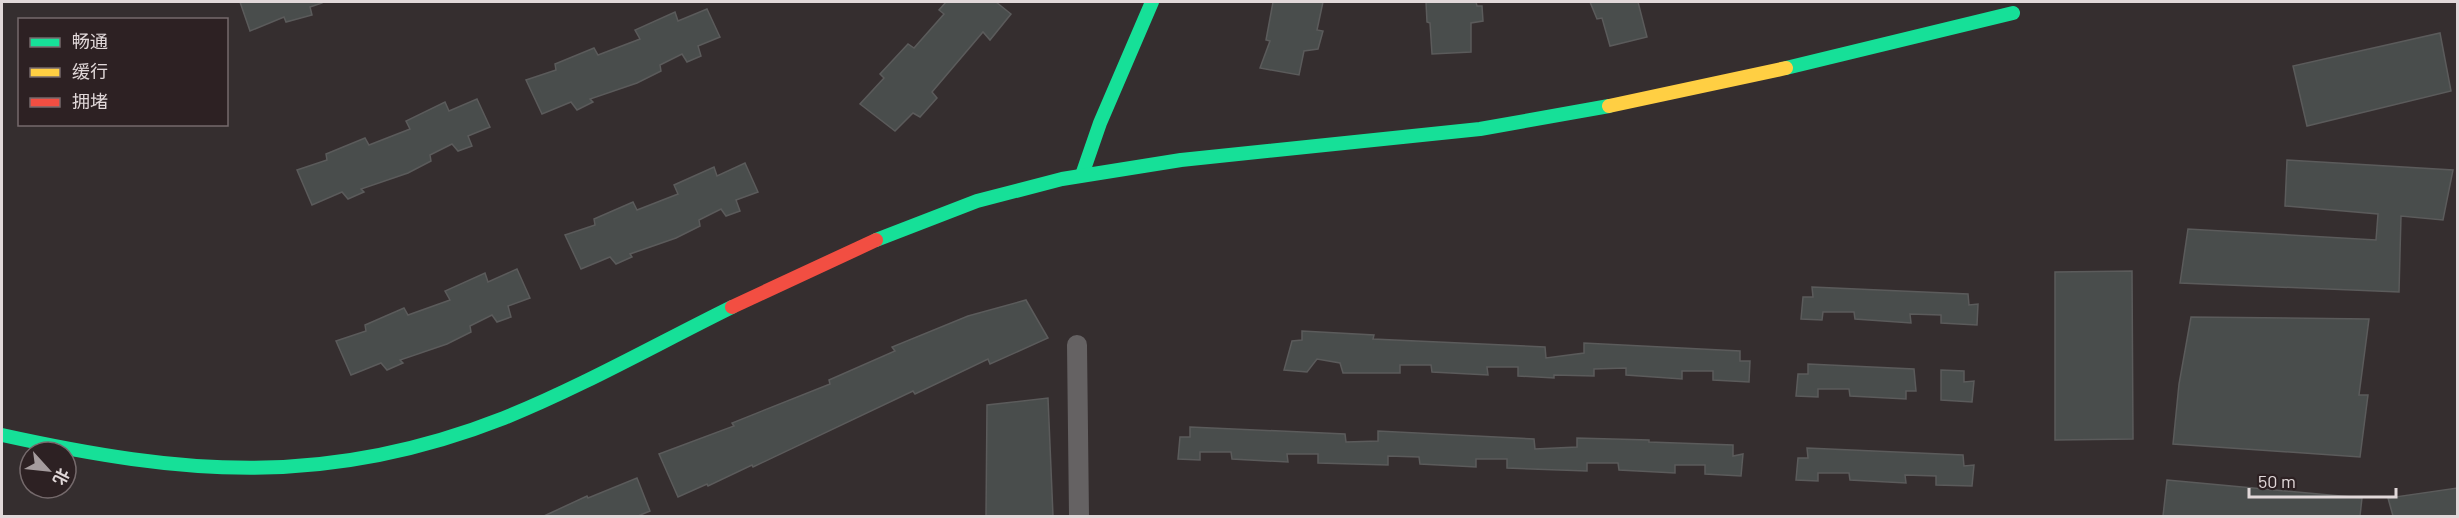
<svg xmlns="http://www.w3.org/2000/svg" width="2459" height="518" font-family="Barlow,'Noto Sans SC',sans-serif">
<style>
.building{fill:#494d4c;stroke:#5b5b5b;stroke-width:1.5}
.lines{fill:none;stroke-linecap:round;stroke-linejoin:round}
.street{stroke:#656263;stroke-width:20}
.fast{stroke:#16e098;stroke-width:14}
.slow{stroke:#ffcf43;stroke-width:14}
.jam{stroke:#f24e42;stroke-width:14}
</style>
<rect width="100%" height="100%" fill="#352e2f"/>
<!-- building -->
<g class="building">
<polygon points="240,2 322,2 322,3 310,7 312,15 286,22 284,17 250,31"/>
<polygon points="946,2 996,2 1011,14 990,40 983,32 932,92 937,98 920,117 913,113 895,131 860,104 884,78 880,74 908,44 914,48 944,14 939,10"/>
<polygon points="1273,2 1323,2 1317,30 1323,31 1318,49 1304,51 1299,75 1260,68 1270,41 1266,40"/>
<polygon points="1426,2 1476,2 1477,6 1482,6 1483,21 1471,23 1471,52 1432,54 1430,23 1427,22"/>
<polygon points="1590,2 1638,2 1647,37 1610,46 1602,18 1597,19"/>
<polygon points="707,9 720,37 698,46 701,56 687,62 682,54 660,65 661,71 637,83 590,99 593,102 577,110 571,102 542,114 526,80 556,70 555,64 594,48 598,55 640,39 635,30 675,12 678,21"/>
<polygon points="2440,33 2451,91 2307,126 2293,66"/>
<polygon points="477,99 490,127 468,136 472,146 458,151 452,144 430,155 431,161 408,173 361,189 364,192 348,199 342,192 312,205 297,170 327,160 326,154 365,138 369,145 410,129 406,121 445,102 449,111"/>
<polygon points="2287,160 2453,170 2443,220 2401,216 2399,292 2180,283 2188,229 2376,240 2378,214 2285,206"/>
<polygon points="745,163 758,192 736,200 740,211 726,216 721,209 699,220 700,226 676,238 630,254 632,257 616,264 610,257 581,269 565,235 595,225 594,219 633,202 637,210 678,194 674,185 714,167 717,176"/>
<polygon points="517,269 530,298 508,306 511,317 497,322 492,315 470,326 471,332 447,344 400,360 403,363 387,370 381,363 351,375 336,341 366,331 365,325 404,308 408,315 450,300 445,291 485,273 488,282"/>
<polygon points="2132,271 2133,439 2055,440 2055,272"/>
<polygon points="1812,287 1968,294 1969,305 1978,304 1977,325 1941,323 1941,315 1910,314 1911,323 1855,319 1854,312 1823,312 1822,320 1801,319 1803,297 1813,297"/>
<polygon points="1026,300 1048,338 990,364 988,359 915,394 913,391 753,467 752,465 708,486 707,484 678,497 659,454 734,426 732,423 830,384 829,380 895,351 892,347 968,316"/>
<polygon points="2191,317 2369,319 2359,395 2368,395 2360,457 2173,444 2179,384"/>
<polygon points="1302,331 1374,335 1373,339 1545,347 1546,358 1584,353 1584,343 1740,351 1740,361 1750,361 1749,382 1713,380 1713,371 1682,371 1682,379 1626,375 1626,368 1594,369 1594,376 1554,375 1554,378 1518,376 1518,367 1487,367 1488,375 1432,372 1431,365 1400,365 1400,373 1343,373 1340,363 1317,359 1307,372 1284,370 1292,341 1302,340"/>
<polygon points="1808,364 1914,369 1916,391 1906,391 1906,399 1850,396 1849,389 1818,389 1818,397 1796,396 1798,374 1808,374"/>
<polygon points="1941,370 1964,371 1964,382 1974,381 1972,402 1941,400"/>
<polygon points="1048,398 1053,516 986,516 987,405"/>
<polygon points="1190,427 1345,434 1346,442 1378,441 1378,431 1534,439 1535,449 1577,447 1577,438 1649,440 1649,442 1733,445 1733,456 1743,454 1741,476 1705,474 1705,465 1675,465 1675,473 1619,470 1618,463 1587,463 1587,471 1507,468 1507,459 1476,459 1476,467 1420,464 1419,457 1388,456 1388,465 1318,463 1318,454 1287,454 1288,462 1232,459 1231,452 1200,452 1200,460 1178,459 1180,437 1190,437"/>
<polygon points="1807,448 1963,455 1964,466 1974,465 1972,486 1936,485 1936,476 1905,475 1906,483 1850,480 1849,473 1818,473 1818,481 1796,480 1798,458 1808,458"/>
<polygon points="637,478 650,511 638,516 544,516 587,496 588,498"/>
<polygon points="2167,480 2362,498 2360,516 2163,516"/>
<polygon points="2457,488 2457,516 2393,516 2388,498"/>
</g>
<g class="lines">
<!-- street -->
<polyline class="street" points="1077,345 1079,516"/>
<!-- fast -->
<g class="fast">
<polyline points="1786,68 2013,13"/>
<polyline points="1082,175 1100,123 1152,2"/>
<polyline points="876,240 977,201 1062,179 1181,160 1480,129 1609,106"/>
<path d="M2 435C184 475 326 488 504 418 581 387 657 344 732 307"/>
</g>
<!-- slow -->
<polyline class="slow" points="1609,106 1786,68"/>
<!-- jam -->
<polyline class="jam" points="732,307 876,240"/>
</g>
<!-- border -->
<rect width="2459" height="518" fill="none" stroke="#e1d8d9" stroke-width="6"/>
<!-- legend -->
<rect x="18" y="18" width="210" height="108" fill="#2d2123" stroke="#756a6c" stroke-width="1.5"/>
<rect x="30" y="38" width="30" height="9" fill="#16e098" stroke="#756a6c" stroke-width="1.5"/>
<text x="72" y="48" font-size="18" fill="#e1d8d9">畅通</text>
<rect x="30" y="68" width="30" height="9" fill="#ffcf43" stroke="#756a6c" stroke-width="1.5"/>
<text x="72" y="78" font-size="18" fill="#e1d8d9">缓行</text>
<rect x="30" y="98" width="30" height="9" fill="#f24e42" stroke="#756a6c" stroke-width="1.5"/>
<text x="72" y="108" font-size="18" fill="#e1d8d9">拥堵</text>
<!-- north arrow -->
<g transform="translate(48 470) rotate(117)"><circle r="28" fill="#2d2123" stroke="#756a6c" stroke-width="1.5"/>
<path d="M0-4.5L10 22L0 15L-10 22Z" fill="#a59c9e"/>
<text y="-9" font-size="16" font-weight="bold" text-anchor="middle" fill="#e1d8d9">北</text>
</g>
<!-- scale -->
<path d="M2249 488v9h147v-9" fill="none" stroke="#e1d8d9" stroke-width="3"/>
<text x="2258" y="488" font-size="18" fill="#e1d8d9" stroke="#2d2123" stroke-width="4.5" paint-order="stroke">50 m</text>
</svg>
